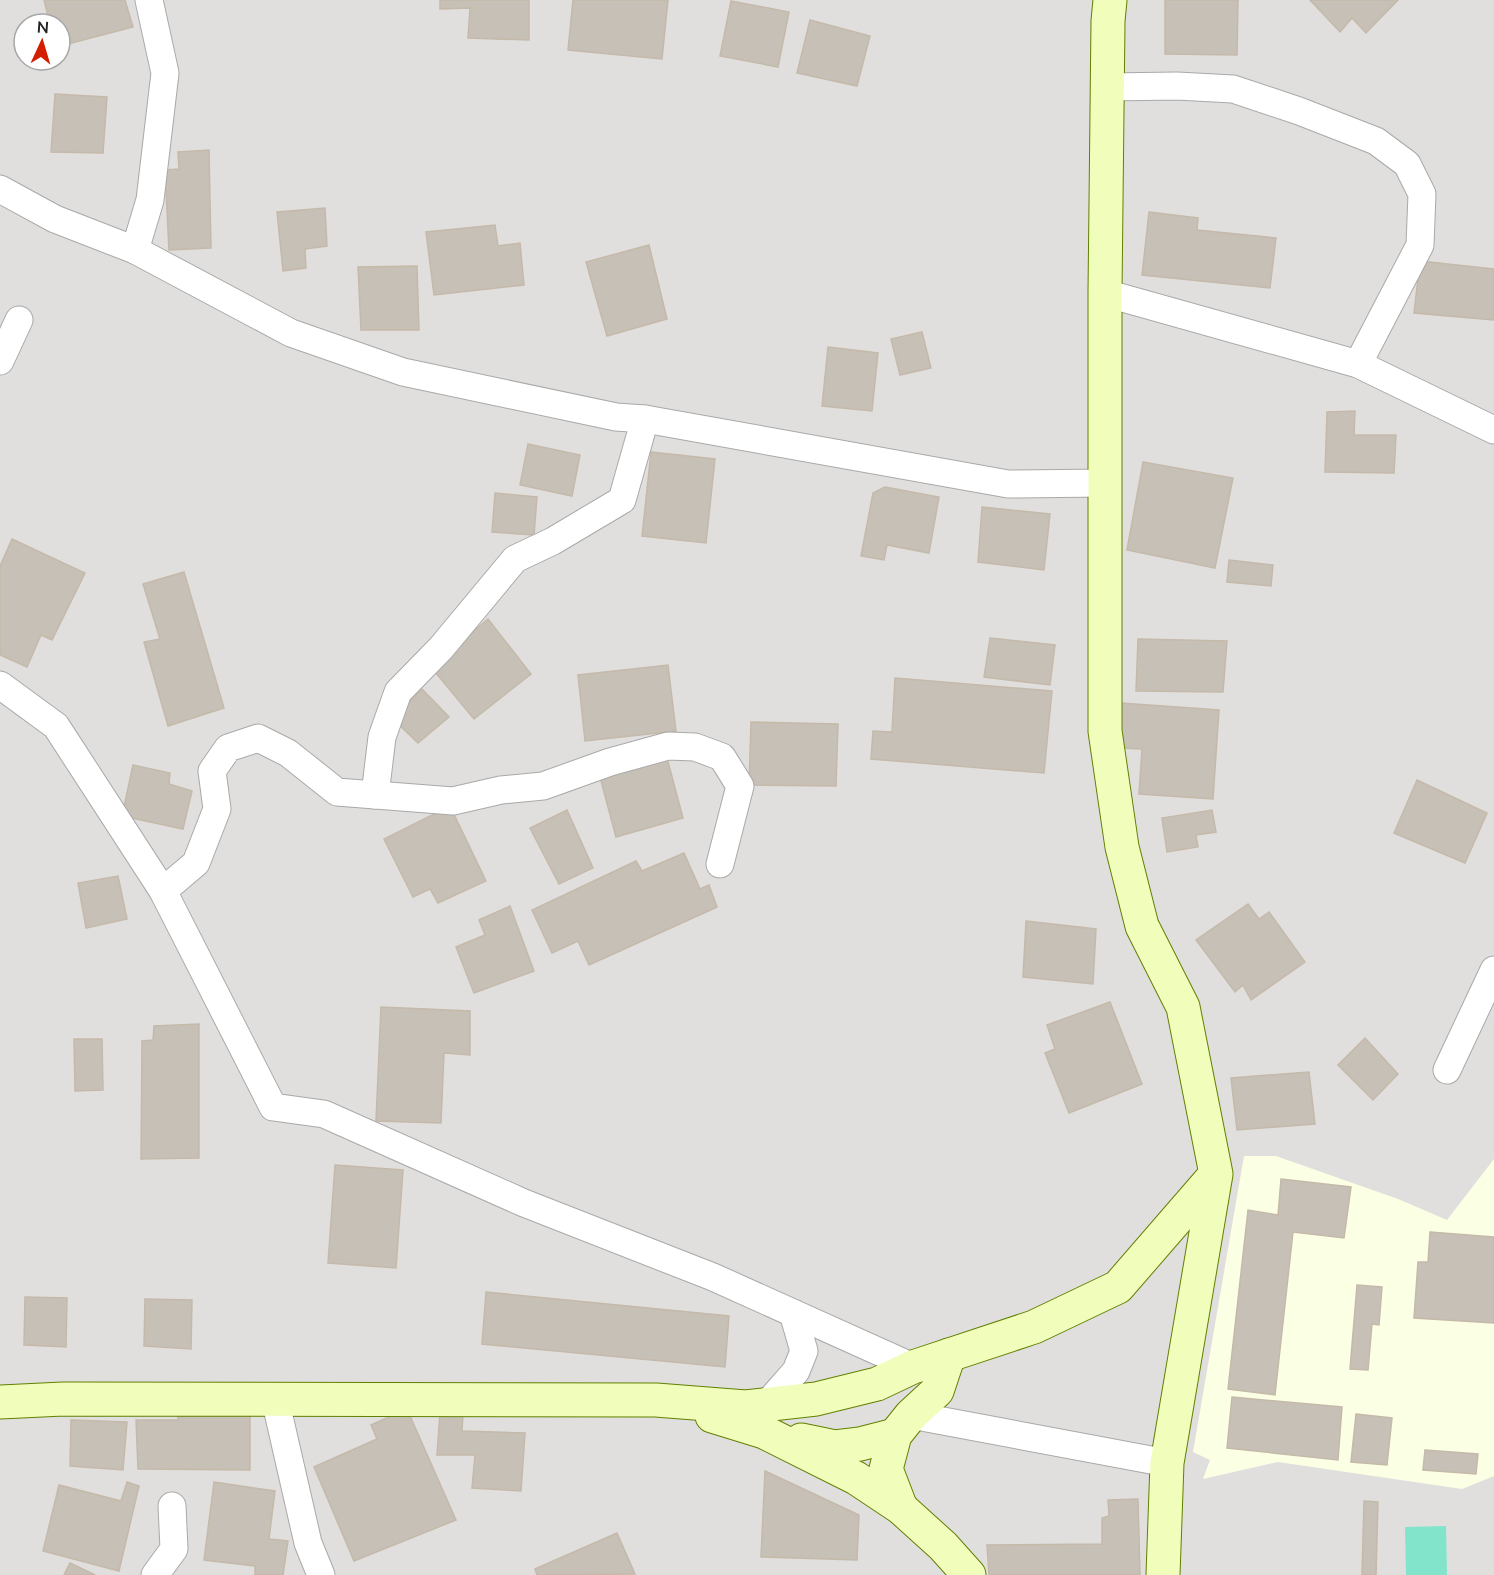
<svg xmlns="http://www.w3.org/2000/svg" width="1494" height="1575" font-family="Mulish,sans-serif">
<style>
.residential{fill:#e0dfde;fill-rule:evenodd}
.education{fill:#fbffe4}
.pitch{fill:#83e4cc}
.building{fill:#c7c0b7;stroke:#c5b9a9;stroke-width:1.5}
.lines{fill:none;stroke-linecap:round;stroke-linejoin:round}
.street-casing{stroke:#a9a9a9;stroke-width:29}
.secondary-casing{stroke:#608100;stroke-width:35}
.street{stroke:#fff;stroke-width:27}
.secondary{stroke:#f0fdbb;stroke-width:33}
</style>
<rect width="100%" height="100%" fill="#f2f0e8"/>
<!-- residential -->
<path class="residential" d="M0 0H1494V1575H0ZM24 24H60V60H24Z"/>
<!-- education -->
<polygon class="education" points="1244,1156 1276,1156 1398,1199 1447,1220 1494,1159 1494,1476 1462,1489 1278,1462 1203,1479 1210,1460 1193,1452"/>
<!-- pitch -->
<polygon class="pitch" points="1446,1526 1447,1575 1406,1575 1405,1527"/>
<!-- building -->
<g class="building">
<polygon points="44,0 125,0 133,27 60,46 60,24 50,24"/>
<polygon points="440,0 529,0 529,40 468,38 470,8 440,9"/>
<polygon points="573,0 668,0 662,59 568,50"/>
<polygon points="1165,0 1238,0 1237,55 1165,54"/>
<polygon points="1310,0 1398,0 1366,33 1352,18 1340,32"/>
<polygon points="731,1 789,12 778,67 720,56"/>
<polygon points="810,20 870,36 857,86 797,73"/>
<polygon points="55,94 107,97 103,153 51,152"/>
<polygon points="209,150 211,248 169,250 165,170 179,169 178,152"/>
<polygon points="325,208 327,246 305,249 306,268 283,271 277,212"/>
<polygon points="1149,212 1198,218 1197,230 1276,238 1270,288 1142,275"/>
<polygon points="495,225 498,246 520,243 524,285 434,295 426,232"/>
<polygon points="649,245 667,319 607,336 586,262"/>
<polygon points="1420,261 1494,269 1494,320 1414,313"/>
<polygon points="417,266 419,330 361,330 358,267"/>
<polygon points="922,332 931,368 900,375 891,339"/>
<polygon points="828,347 878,353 872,411 822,406"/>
<polygon points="1355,411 1354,435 1396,435 1394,473 1325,472 1327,412"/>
<polygon points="528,444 580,455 572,496 520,485"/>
<polygon points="651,452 715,459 706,543 642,536"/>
<polygon points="1143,462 1233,478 1215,568 1127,550"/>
<polygon points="885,487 939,497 929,553 887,545 884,560 861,556 873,493"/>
<polygon points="495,493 537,497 534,535 492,532"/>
<polygon points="982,507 1050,514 1044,570 978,562"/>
<polygon points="12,539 85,573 52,640 41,635 27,667 0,655 0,566"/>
<polygon points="1229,560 1273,565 1271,586 1227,582"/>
<polygon points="184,572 224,708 168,726 144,642 160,639 143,584"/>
<polygon points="488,619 531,674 474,719 431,667"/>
<polygon points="990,638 1055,645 1050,685 984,677"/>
<polygon points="1138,639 1227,641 1223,692 1136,691"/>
<polygon points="668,665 676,731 585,741 578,675"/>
<polygon points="895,678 1052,691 1044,773 871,759 873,731 892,732"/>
<polygon points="422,689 449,717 418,743 392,718"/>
<polygon points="1121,703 1219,710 1213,799 1139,794 1142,749 1120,748"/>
<polygon points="751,722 838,724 836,786 749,785"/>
<polygon points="667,758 683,818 616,837 600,777"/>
<polygon points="133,765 170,773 169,784 192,791 183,829 122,816"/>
<polygon points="1417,780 1487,813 1465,863 1394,833"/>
<polygon points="450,806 486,881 438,903 430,889 413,897 384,839"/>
<polygon points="567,810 593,868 559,884 530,828"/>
<polygon points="1212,810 1216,832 1196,835 1198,847 1167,852 1162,818"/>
<polygon points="684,853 700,889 709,885 717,907 589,965 578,941 552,953 532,910 636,861 642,871"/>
<polygon points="118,876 127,919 86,928 78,883"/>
<polygon points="1248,904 1259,919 1269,912 1305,962 1251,1000 1243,985 1235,992 1196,940"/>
<polygon points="510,906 534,971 474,993 456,947 485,935 479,920"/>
<polygon points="1026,921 1096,929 1093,984 1023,977"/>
<polygon points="1110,1002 1142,1084 1069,1113 1045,1053 1055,1049 1047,1025"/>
<polygon points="381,1007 470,1011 470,1055 444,1053 441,1123 376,1121"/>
<polygon points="199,1024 199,1158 141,1159 142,1041 153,1040 154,1026"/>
<polygon points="1365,1038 1398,1074 1373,1100 1338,1065"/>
<polygon points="74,1039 102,1039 103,1090 75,1091"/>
<polygon points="1309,1072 1315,1124 1237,1130 1231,1078"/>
<polygon points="335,1165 403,1170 396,1268 328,1263"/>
<polygon points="1281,1179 1351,1187 1344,1238 1293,1232 1275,1395 1228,1389 1248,1210 1278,1215"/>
<polygon points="1430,1232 1494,1237 1494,1323 1414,1318 1418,1262 1428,1262"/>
<polygon points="1357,1285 1382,1287 1379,1325 1372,1324 1368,1370 1350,1369"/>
<polygon points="486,1292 729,1316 725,1367 482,1344"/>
<polygon points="25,1297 67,1298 66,1347 24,1345"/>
<polygon points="145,1299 192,1300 191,1349 144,1346"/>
<polygon points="1232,1397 1342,1407 1338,1460 1227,1448"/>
<polygon points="177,1404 250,1404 250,1470 138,1469 136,1420 178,1420"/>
<polygon points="407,1409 456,1520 354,1561 314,1467 377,1439 371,1425"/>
<polygon points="440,1413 463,1415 462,1431 525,1433 521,1491 472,1488 475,1455 437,1455"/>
<polygon points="1356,1414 1392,1418 1387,1465 1351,1462"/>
<polygon points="71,1420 127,1422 123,1470 70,1466"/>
<polygon points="1425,1450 1478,1454 1476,1474 1423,1470"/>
<polygon points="765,1471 859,1515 857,1560 761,1557"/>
<polygon points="127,1482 139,1486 119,1571 43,1551 59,1485 121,1501"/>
<polygon points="214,1482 275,1491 269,1539 288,1541 283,1575 255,1575 255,1566 204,1560"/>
<polygon points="1138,1499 1140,1575 989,1575 987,1545 1102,1544 1102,1518 1109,1516 1108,1500"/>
<polygon points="1364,1501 1378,1502 1376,1575 1362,1575"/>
<polygon points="617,1533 635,1574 537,1575 535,1569"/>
<polygon points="70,1563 95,1575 64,1575"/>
</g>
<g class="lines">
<defs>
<g id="street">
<polyline points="1107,87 1177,86 1233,89 1299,111 1376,141 1407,164 1422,194 1420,245 1358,364"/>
<polyline points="0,189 55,219 135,250 291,333 403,372 616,417 645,419 1008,484 1105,483"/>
<polyline points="135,250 150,200 165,73 149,0"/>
<polyline points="1105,293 1358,364 1494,430"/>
<polyline points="0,361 19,320"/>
<polyline points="0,685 56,726 163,891 273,1107 324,1114 524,1203 713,1277 913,1367"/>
<polyline points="375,795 382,737 398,692 441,648 515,559 553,541 622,500 645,419"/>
<polyline points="163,891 196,863 217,809 212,771 228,748 258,738 288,753 337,792 453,801 501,790 543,786 610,762 668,746 695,747 722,757 740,786 720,864"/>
<polyline points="1447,1070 1494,970"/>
<polyline points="275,1399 308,1543 321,1575"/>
<polyline points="766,1405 796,1371 804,1351 793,1313"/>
<polyline points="911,1415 1167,1463"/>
<polyline points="155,1575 174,1549 172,1506"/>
</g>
<g id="secondary">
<polyline points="1110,0 1108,21 1105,293 1105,731 1122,847 1142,926 1183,1007 1216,1174 1167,1463 1163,1575"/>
<polyline points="0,1402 63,1399 656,1400 746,1407 816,1399 877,1384 913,1367 1034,1327 1118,1287 1215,1175"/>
<polyline points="712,1416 764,1432 856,1478 901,1508 943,1546 969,1575"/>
<polyline points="801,1440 835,1447 860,1444 895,1435"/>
<polyline points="901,1508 886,1469 895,1435 911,1415 937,1391 949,1355"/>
</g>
</defs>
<!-- street casing -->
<use href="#street" class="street-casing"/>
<!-- secondary casing -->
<use href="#secondary" class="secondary-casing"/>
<!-- street -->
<use href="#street" class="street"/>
<!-- secondary -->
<use href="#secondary" class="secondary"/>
</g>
<!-- north arrow -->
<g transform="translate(42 42) rotate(4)"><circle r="28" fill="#ffffff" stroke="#a7a7a7" stroke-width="1.5"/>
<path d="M0-4.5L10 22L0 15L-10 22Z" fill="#d31e00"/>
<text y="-9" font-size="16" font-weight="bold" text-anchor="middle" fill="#222222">N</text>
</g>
</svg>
